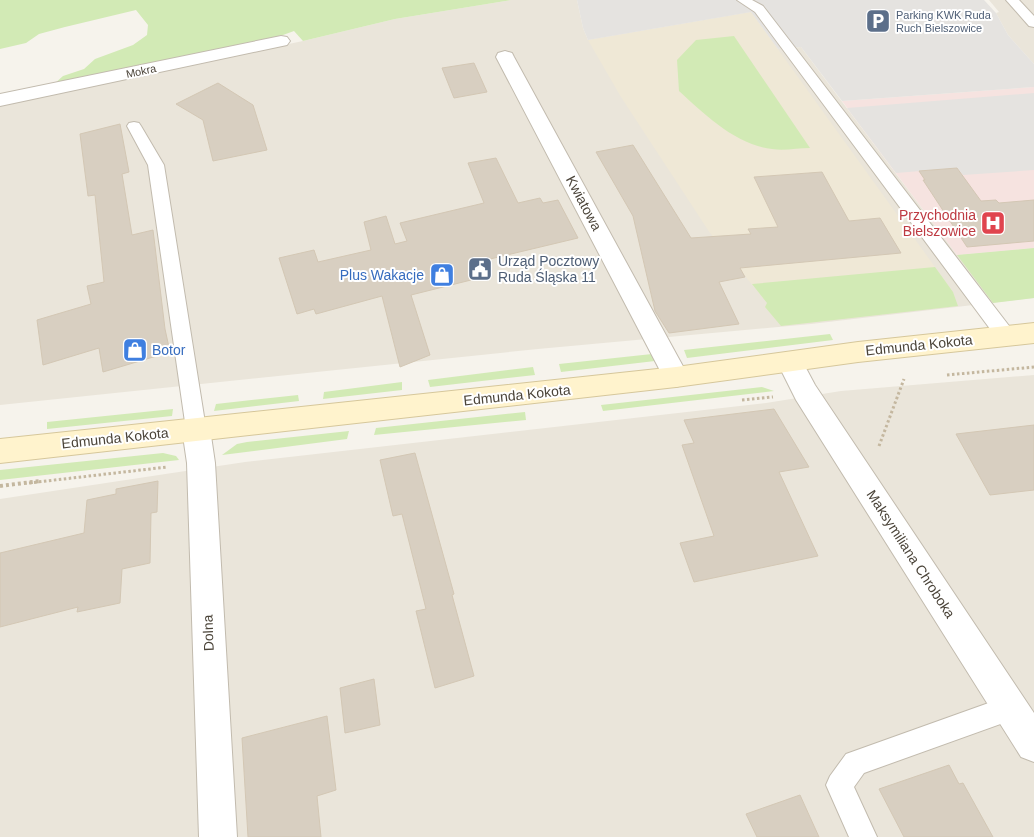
<svg xmlns="http://www.w3.org/2000/svg" width="1034" height="837" font-family="Helvetica,sans-serif">
<style>
.residential{fill:#eae5da}
.education{fill:#efe8d6}
.medical{fill:#f6e3e0}
.green{fill:#d2eab5}
.parking{fill:#e5e3e0}
.building{fill:#d8cfc1;stroke:#d3c7b4}
.lines{fill:none;stroke-linecap:round;stroke-linejoin:round}
.lane-casing{stroke:#c2bbae;stroke-width:2}
.street-casing{stroke:#c2bbae;stroke-width:2}
.secondary-casing{stroke:#d6c79b;stroke-width:2}
.path-far1{stroke:#c4b79f;stroke-width:3;stroke-dasharray:2.5 2.5;stroke-linecap:butt}
.path{stroke:#c4b79f;stroke-width:4;stroke-dasharray:3 3;stroke-linecap:butt}
.lane{fill:#fff;fill-rule:evenodd}
.street{fill:#fff;fill-rule:evenodd}
.secondary{fill:#fff3cd;fill-rule:evenodd}
.labels{text-anchor:middle;dominant-baseline:central;stroke-width:4;stroke-linejoin:round;paint-order:stroke}
.far-service-label{font-size:11px;fill:#4e5e75;stroke:#fff;text-anchor:start}
.far-street-label{font-size:11px;fill:#4b4439;stroke:#fff}
.street-label{font-size:14px;fill:#4b4439;stroke:#fff}
.health-label{font-size:14px;fill:#be3a42;stroke:#fff;text-anchor:end}
.service-label{font-size:14px;fill:#4e5e75;stroke:#fff;text-anchor:start}
.shop-label{font-size:14px;fill:#366cbe;stroke:#fff;text-anchor:end}
</style>
<rect width="100%" height="100%" fill="#f6f3ec"/>
<!-- residential -->
<g class="residential">
<polygon points="511,0 577,0 583,28 588,40 751,12 778,49 801,47 957,255 1034,248 1034,298 811,324 538,349 0,405 0,105 303,41 395,19"/>
<polygon points="989,0 1034,0 1034,64 1008,35 996,13 999,12"/>
<polygon points="1034,375 1034,837 0,837 0,499 245,462 766,403 841,391"/>
</g>
<!-- education -->
<polygon class="education" points="751,12 953,292 958,306 781,326 765,307 767,303 710,233 621,97 588,40"/>
<!-- medical -->
<polygon class="medical" points="1034,87 1034,248 957,255 842,101"/>
<!-- green -->
<g class="green">
<polygon points="0,0 511,0 395,19 303,41 294,31 283,35 53,85 63,76 84,69 95,59 133,45 147,35 148,25 136,10 65,27 39,34 26,43 0,49"/>
<path d="M734 36 810 148C798 148 784 151 772 149 736 145 704 114 679 91L677 60 696 40Z"/>
<polygon points="1034,248 1034,298 993,303 957,255"/>
<polygon points="935,267 953,292 958,306 781,326 765,307 767,303 752,284"/>
<polygon points="830,334 833,340 687,358 684,350"/>
<polygon points="652,354 655,361 561,372 559,364"/>
<polygon points="533,367 535,375 430,387 428,380"/>
<polygon points="402,382 402,390 323,399 324,392"/>
<polygon points="762,387 774,391 603,411 601,405"/>
<polygon points="298,395 299,401 214,411 216,404"/>
<polygon points="173,409 172,416 47,429 47,422"/>
<polygon points="525,412 526,420 374,435 376,428"/>
<polygon points="349,431 347,439 222,455 237,444 247,442"/>
<polygon points="163,453 176,456 179,460 0,480 0,470"/>
</g>
<!-- parking -->
<g class="parking">
<polygon points="577,0 984,0 996,13 1008,35 1034,64 1034,87 842,101 801,47 778,49 751,12 588,40 583,28"/>
<polygon points="1034,93 1034,170 963,175 957,168 896,173 847,108"/>
</g>
<!-- building -->
<g class="building">
<polygon points="474,63 487,92 454,98 442,68"/>
<polygon points="218,83 253,105 267,150 213,161 203,120 176,104"/>
<polygon points="120,124 129,172 122,174 132,235 153,230 165,329 170,352 103,372 99,348 43,365 37,320 91,304 87,286 104,282 95,195 88,196 80,134"/>
<polygon points="633,145 691,238 751,234 748,229 778,227 754,177 822,172 849,221 880,218 901,253 740,268 745,277 719,282 739,324 669,333 655,311 633,216 596,152"/>
<polygon points="496,158 518,203 540,198 543,203 558,200 578,238 486,260 491,271 473,275 475,279 411,295 430,355 400,367 382,296 316,314 314,309 297,314 279,258 314,250 318,262 371,250 364,222 386,216 395,244 407,241 400,223 484,203 468,163"/>
<polygon points="957,168 981,201 996,200 999,203 1034,200 1034,241 967,247 923,180 925,180 919,171"/>
<polygon points="774,409 809,467 779,472 818,556 694,582 680,543 714,536 682,445 694,443 684,420"/>
<polygon points="1034,425 1034,490 990,495 956,434"/>
<polygon points="415,453 454,594 452,595 474,676 435,688 416,611 426,609 402,514 393,516 380,460"/>
<polygon points="158,481 157,512 151,513 150,563 122,569 120,603 77,612 78,607 0,627 0,553 84,533 87,500 116,494 116,489"/>
<polygon points="374,679 380,725 345,733 340,688"/>
<polygon points="327,716 336,790 317,796 321,837 248,837 242,738"/>
<polygon points="949,765 959,784 963,783 993,837 904,837 879,789"/>
<polygon points="800,795 819,837 757,837 746,814"/>
</g>
<g class="lines">
<defs>
<g id="lane">
<polygon points="737,0 752,0 763,6 1013,331 1015,336 1013,341 1006,343 999,341 755,12"/>
<polygon points="1006,0 1019,0 1034,16 1034,27 1029,26"/>
<polygon points="134,122 139,123 141,126 164,165 206,429 203,435 196,437 189,435 186,429 148,165 127,126 129,123"/>
<polygon points="1011,695 1020,699 1024,708 1020,717 864,773 854,787 877,837 849,837 826,785 830,776 846,754"/>
</g>
<g id="street">
<polygon points="281,36 287,37 290,41 287,45 0,106 0,94"/>
<polygon points="505,51 512,53 514,57 685,370 689,377 685,384 676,387 667,384 496,57 498,53"/>
<polygon points="790,352 799,355 815,385 1034,713 1034,762 1021,757 796,400 777,362 781,355"/>
<polygon points="196,418 206,421 210,429 215,463 237,837 199,837 187,463 182,429 186,421"/>
</g>
<polygon id="secondary" points="1034,323 1034,343 858,362 676,387 0,463 0,439 676,367 858,342"/>
</defs>
<!-- lane casing -->
<use href="#lane" class="lane-casing"/>
<!-- street casing -->
<use href="#street" class="street-casing"/>
<!-- secondary casing -->
<use href="#secondary" class="secondary-casing"/>
<!-- path-far1 -->
<g class="path-far1">
<polyline points="947,375 1034,367"/>
<polyline points="742,400 773,397"/>
<polyline points="879,446 904,379"/>
<polyline points="29,483 167,467"/>
</g>
<!-- path -->
<polyline class="path" points="0,486 40,481"/>
<!-- lane -->
<use href="#lane" class="lane"/>
<!-- street -->
<use href="#street" class="street"/>
<!-- secondary -->
<use href="#secondary" class="secondary"/>
</g>
<!-- icons -->
<defs>
<symbol id="parking-square" viewBox="-11 -11 22 22"><rect x="-9" y="-9" width="18" height="18" rx="4" fill="#5c6f8a" stroke="#fff"/><path d="M-3.5-5.5H1a3.5 3.5 0 0 1 0 7H-1V5.5H-3.5ZM-1-3.4V-.6H.8a1.4 1.4 0 0 0 0-2.8Z" fill="#fff"/></symbol>
<symbol id="hospital-square" viewBox="-11 -11 22 22"><rect x="-9" y="-9" width="18" height="18" rx="4" fill="#e0444e" stroke="#fff"/><path d="M-5-5h3v3.5h4V-5h3V5h-3V1.5h-4V5h-3Z" fill="#fff"/></symbol>
<symbol id="civic-square" viewBox="-11 -11 22 22"><rect x="-9" y="-9" width="18" height="18" rx="4" fill="#5c6f8a" stroke="#fff"/><path d="M-.6-6.5H3V-4.5H.6V-3L4-1V1h2V6H-6V1h2V-1L-.6-3ZM-1.2 2.5V6h2.4V2.5Z" fill="#fff"/></symbol>
<symbol id="shop-square" viewBox="-11 -11 22 22"><rect x="-9" y="-9" width="18" height="18" rx="4" fill="#3f7fe0" stroke="#fff"/><path d="M-5-2.5h2.3a2.7 3.5 0 0 1 5.4 0H5L5.5 6h-11ZM-1.5-2.5h3a1.5 2.3 0 0 0-3 0Z" fill="#fff"/></symbol>
</defs>
<g fill-rule="evenodd">
<use href="#parking-square" x="864" y="7" width="28" height="28"/>
<use href="#hospital-square" x="979" y="209" width="28" height="28"/>
<use href="#civic-square" x="466" y="255" width="28" height="28"/>
<use href="#shop-square" x="428" y="261" width="28" height="28"/>
<use href="#shop-square" x="121" y="336" width="28" height="28"/>
</g>
<g class="labels">
<!-- far-service labels -->
<g class="far-service-label">
<text x="896" y="15">Parking KWK Ruda<tspan x="896" dy="13">Ruch Bielszowice</tspan></text>
</g>
<!-- far-street labels -->
<g class="far-street-label">
<text transform="translate(141 71) rotate(-12)">Mokra</text>
</g>
<!-- street labels -->
<g class="street-label">
<text transform="translate(584 203) rotate(62)">Kwiatowa</text>
<text transform="translate(919 345) rotate(-6)">Edmunda Kokota</text>
<text transform="translate(517 395) rotate(-6)">Edmunda Kokota</text>
<text transform="translate(115 438) rotate(-6)">Edmunda Kokota</text>
<text transform="translate(911 554) rotate(57)">Maksymiliana Chroboka</text>
<text transform="translate(208 633) rotate(-92)">Dolna</text>
</g>
<!-- health labels -->
<g class="health-label">
<text x="976" y="215">Przychodnia<tspan x="976" dy="16">Bielszowice</tspan></text>
</g>
<!-- service labels -->
<g class="service-label">
<text x="498" y="261">Urząd Pocztowy<tspan x="498" dy="16">Ruda Śląska 11</tspan></text>
</g>
<!-- shop labels -->
<g class="shop-label">
<text x="424" y="275">Plus Wakacje</text>
<text x="152" y="350" text-anchor="start">Botor</text>
</g>
</g>
</svg>
